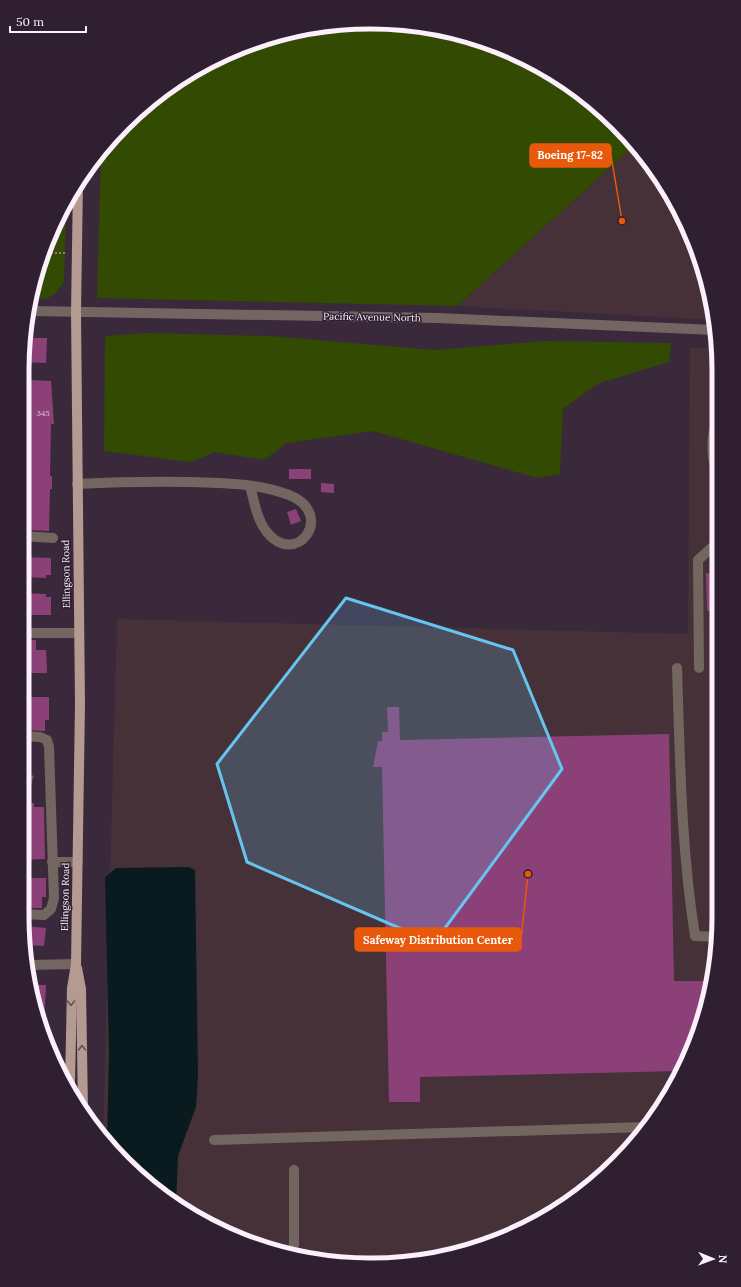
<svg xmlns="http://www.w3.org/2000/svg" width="741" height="1287" font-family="Lora,serif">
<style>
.industrial{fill:#453137}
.green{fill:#324a01}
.water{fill:#091b1f}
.building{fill:#8b4177}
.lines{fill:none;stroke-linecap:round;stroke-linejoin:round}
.path{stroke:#8b7d8c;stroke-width:2;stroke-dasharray:2 2;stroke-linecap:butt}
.minor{stroke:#736661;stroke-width:10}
.major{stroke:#b59a92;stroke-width:10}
.oneway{stroke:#655058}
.marked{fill:#65c5ef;fill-opacity:0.2;stroke:#65c5ef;stroke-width:3;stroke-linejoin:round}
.labels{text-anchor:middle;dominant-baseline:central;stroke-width:3;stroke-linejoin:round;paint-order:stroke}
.number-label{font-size:8px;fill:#dfc4db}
.street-label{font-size:10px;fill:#fbf0fc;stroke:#301f31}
.rim{fill:none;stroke:#fbf0fc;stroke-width:5}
.leader{fill:none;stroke:#e8590c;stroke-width:1.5}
.callout-dot{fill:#e8590c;stroke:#301f31;stroke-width:1.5}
.callout{fill:#e8590c;stroke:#e8590c;stroke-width:1.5}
.callout-label{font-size:11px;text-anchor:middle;font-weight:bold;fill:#fff}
</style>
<rect width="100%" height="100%" fill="#3a293b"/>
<!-- industrial -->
<g class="industrial">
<polygon points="634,146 672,196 701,259 713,320 457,306"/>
<polygon points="690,348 718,349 718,940 701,1028 660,1110 583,1193 483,1246 393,1264 280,1253 177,1206 103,1137 117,619 688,634"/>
</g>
<!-- green -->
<g class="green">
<polygon points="370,22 438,29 504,48 564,81 617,124 634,146 457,306 97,298 101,153 124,124 177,81 237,49 302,29"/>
<path d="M66 207 64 281C55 297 51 299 33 299L41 258Z"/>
<polygon points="147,333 270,336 434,350 547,341 671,343 669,362 599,383 563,409 560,474 537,478 373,431 287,443 264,460 215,452 190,462 104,451 105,336"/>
</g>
<!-- water -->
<polygon class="water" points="189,867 195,870 198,1076 196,1107 178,1156 176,1205 107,1140 109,1053 105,877 116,868"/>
<!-- building -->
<g class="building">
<polygon points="25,338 47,338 46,363 23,362"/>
<polygon points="29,380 51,381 54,424 51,424 50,476 52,476 52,489 50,489 49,531 26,530 26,518 28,519 28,492 30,492 30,474 29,474 29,423 31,423 31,402 23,401 23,386 29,386"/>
<rect x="289" y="469" width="22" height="10"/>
<polygon points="321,483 334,484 334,493 321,492"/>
<polygon points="296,509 301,521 291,525 287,512"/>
<polygon points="22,557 51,558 51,575 46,575 46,578 25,577 25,573 22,573"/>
<polygon points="706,573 718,575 718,610 716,611 707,611"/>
<polygon points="22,593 46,594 46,597 51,597 51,615 22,615"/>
<polygon points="22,640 36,640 36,650 46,650 47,673 22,673"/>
<polygon points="22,697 49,697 49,720 45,720 45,731 22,730"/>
<polygon points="387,707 399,707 400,740 669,734 674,981 710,981 701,1028 680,1071 420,1077 420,1102 389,1102 382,767 373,767 378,741 382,741 382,732 388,732"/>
<polygon points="22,771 34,776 24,803 34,803 34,807 44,807 45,859 22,860"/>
<polygon points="22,878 46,878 46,897 42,897 42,908 22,908"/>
<polygon points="24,926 46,928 44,946 27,945"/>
<polygon points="33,985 46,985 44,1025 40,1025"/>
</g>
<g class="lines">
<!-- path -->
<polyline class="path" points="43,253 67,253"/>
<!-- minor -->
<g class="minor">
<polyline points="30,311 437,318 715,330"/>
<path d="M718 423C710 432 711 462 718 472"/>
<path d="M77 484C115 482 152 481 190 482 223 483 257 483 289 495 337 514 296 570 266 531 257 519 254 501 250 486"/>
<polyline points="23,536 53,538"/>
<polyline points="22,633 79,633"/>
<path d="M677 668C680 758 681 848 695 936L718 937"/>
<polyline points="699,668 698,560 718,542"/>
<polyline points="52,862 78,862"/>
<polyline points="22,914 44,915 51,909 54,898 49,747 47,740 40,737 22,736"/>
<polyline points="30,965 76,964"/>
<polyline points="214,1140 645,1127"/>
<polyline points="294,1170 294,1245"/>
</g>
<!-- major -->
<g class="major">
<polyline points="77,968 81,989 83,1108"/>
<polyline points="70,1084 72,988 76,964 80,704 76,312 78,182"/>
</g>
</g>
<!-- one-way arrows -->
<defs><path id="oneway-chevron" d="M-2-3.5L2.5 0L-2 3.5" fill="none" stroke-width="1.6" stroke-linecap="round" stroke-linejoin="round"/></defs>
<g class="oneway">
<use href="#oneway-chevron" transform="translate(71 1003) rotate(91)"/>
<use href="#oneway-chevron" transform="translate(82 1048) rotate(-91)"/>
</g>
<!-- marked area -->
<path class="marked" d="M346 598 513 650 562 769 434 943 247 862 217 764Z"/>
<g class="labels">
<!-- number labels -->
<g class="number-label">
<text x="43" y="413">345</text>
</g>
<!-- street labels -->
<g class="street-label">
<text transform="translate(372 317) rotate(1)">Pacific Avenue North</text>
<text transform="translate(66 574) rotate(-91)">Ellingson Road</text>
<text transform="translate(65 897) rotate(-89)">Ellingson Road</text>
</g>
</g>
<!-- crop -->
<path d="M0 0H741V1287H0ZM370 29H371A341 341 0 0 1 712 370V917A341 341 0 0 1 371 1258H370A341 341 0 0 1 29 917V370A341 341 0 0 1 370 29Z" fill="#301f31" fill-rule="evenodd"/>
<path class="rim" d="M370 29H371A341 341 0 0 1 712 370V917A341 341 0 0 1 371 1258H370A341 341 0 0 1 29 917V370A341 341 0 0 1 370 29Z"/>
<!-- callouts -->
<path class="leader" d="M622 221L611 155M528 874L521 940"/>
<g class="callout-dot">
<circle cx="622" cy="221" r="4"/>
<circle cx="528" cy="874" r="4"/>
</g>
<g class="callout">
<rect x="530" y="144" width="81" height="23" rx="4"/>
<rect x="355" y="928" width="166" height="23" rx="4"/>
</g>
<g class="callout-label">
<text x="570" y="159">Boeing 17-82</text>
<text x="438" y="944">Safeway Distribution Center</text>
</g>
<!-- north arrow -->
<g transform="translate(713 1259) rotate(91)" stroke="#301f31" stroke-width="3" paint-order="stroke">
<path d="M0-3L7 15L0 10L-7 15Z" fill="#fbf0fc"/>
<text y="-6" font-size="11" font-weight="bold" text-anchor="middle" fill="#fbf0fc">N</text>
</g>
<!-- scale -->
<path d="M10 26v6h76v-6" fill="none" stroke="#fbf0fc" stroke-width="2"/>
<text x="16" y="26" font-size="12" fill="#fbf0fc" stroke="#301f31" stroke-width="3" paint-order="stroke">50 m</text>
</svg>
